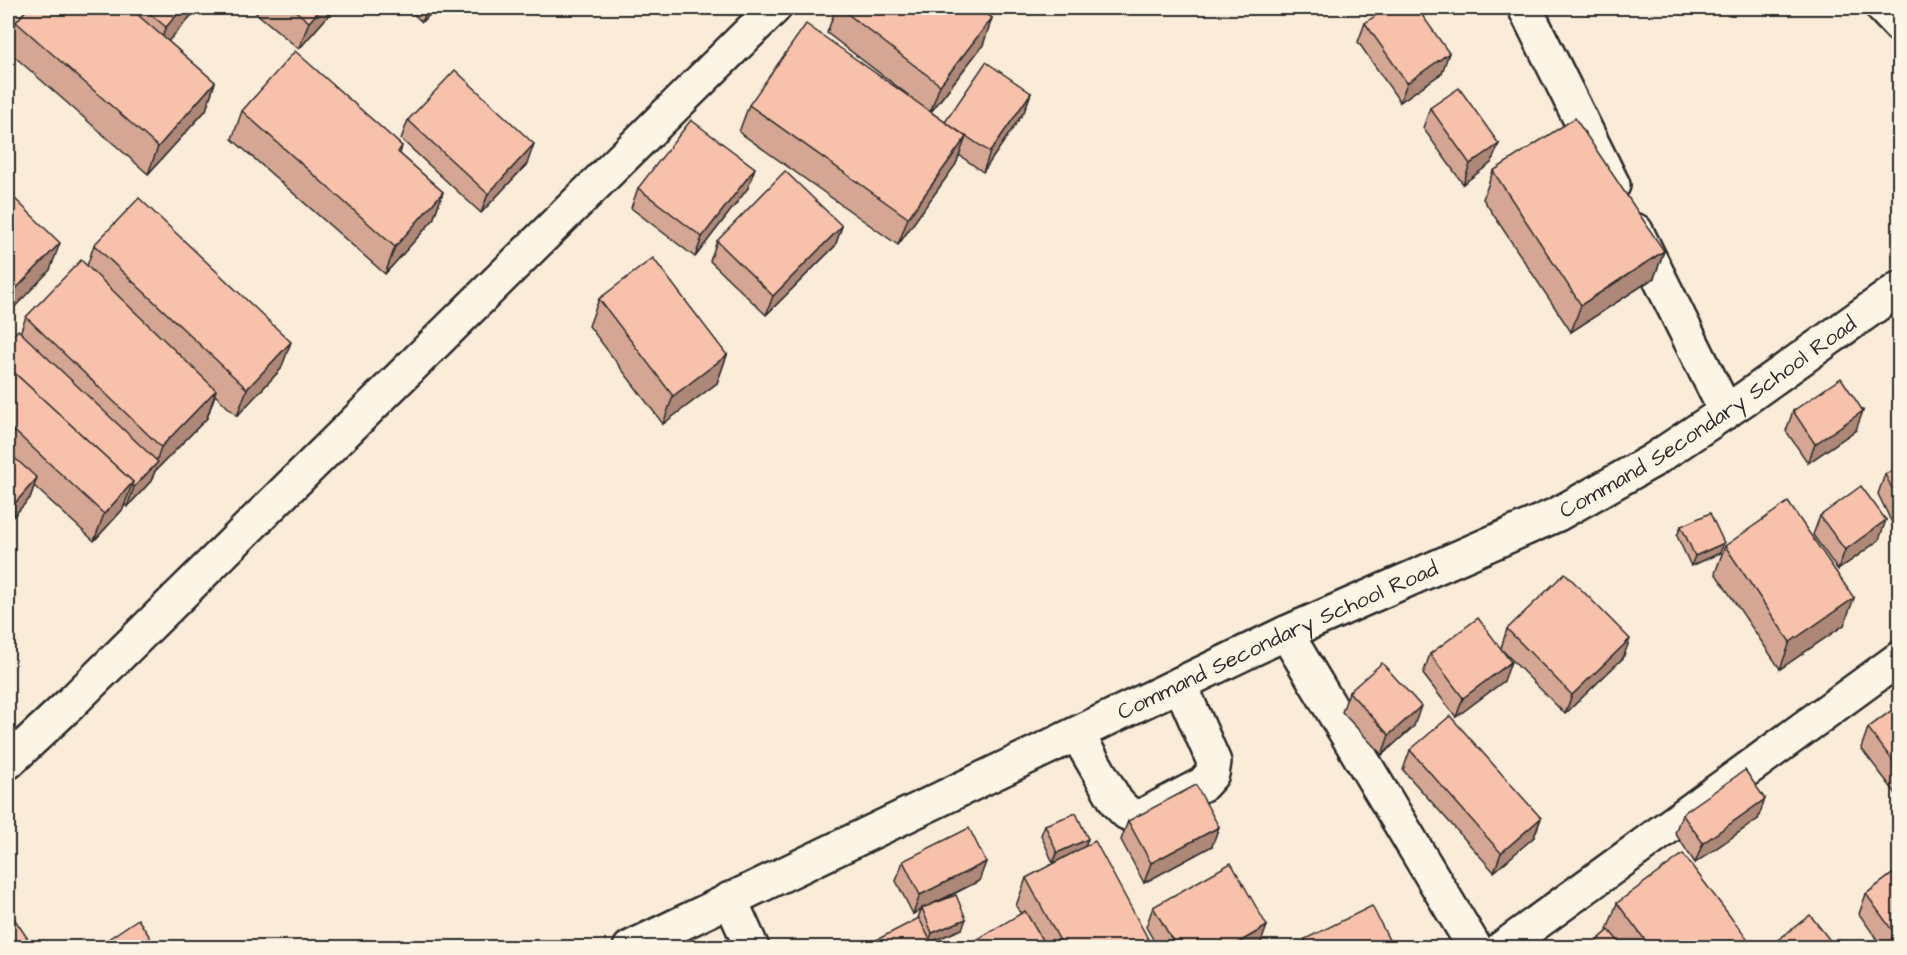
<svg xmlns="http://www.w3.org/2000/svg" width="1907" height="955" font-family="'Architects Daughter',sans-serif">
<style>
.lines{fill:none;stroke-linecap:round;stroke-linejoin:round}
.minor-casing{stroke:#2b2b2b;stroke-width:38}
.major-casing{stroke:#2b2b2b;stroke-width:38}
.minor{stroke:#fcf5e5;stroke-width:33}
.major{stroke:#fcf5e5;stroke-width:33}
.wall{fill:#d4a693;stroke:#2b2b2b;stroke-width:1.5}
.shaded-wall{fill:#ad8778;stroke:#2b2b2b;stroke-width:1.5}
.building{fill:#f7c1ab;stroke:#2b2b2b;stroke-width:1.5}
.labels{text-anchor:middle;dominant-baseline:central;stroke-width:4.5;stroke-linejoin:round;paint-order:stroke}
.street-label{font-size:22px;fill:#2b2b2b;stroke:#fcf5e5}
</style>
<rect width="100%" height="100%" fill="#fbebd9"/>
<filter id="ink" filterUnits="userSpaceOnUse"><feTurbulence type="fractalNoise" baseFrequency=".0167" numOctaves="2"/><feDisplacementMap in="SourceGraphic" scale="12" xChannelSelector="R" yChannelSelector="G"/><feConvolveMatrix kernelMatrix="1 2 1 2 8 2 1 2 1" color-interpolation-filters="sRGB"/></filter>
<g filter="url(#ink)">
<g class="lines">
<defs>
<g id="minor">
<polyline points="1525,8 1613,185"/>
<polyline points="1883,8 1900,26"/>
<polyline points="1636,231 1726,412"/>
<polyline points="1286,633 1475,948"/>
<polyline points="1077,734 1117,803 1127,813 1140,817 1203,784 1212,774 1214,762 1180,684"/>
<polyline points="8,762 70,704 774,8"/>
<polyline points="730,899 752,948"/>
<polyline points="1502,948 1900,658"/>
</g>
<g id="major">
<path id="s1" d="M630 948 1286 633 1558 514 1652 461 1746 398 1900 288"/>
</g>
</defs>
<!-- minor casing -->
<use href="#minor" class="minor-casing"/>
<!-- major casing -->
<use href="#major" class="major-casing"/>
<!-- minor -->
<use href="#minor" class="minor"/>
<!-- major -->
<use href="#major" class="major"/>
</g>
<!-- wall -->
<g class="wall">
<polygon points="28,8 198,8 168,41 215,82 206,110 148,174 8,51 8,45 16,22"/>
<polygon points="250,8 335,8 299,49"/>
<polygon points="407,8 437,8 422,22"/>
<polygon points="836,8 979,8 992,18 983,45 931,112 945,122 1031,93 1024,112 983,172 959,155 956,164 898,245 739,132 749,105 908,95 827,33"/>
<polygon points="1365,23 1442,73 1400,102 1358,42"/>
<polygon points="1430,108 1491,163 1463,184 1423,128"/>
<polygon points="242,111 402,146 400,154 443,192 433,220 385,274 232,139"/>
<polygon points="408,120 527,164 481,213 401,139"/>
<polygon points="1493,171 1664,251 1654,278 1571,332 1483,199"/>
<polygon points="638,188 748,188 695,257 631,208"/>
<polygon points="842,226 835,246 766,315 710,261 717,241"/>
<polygon points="94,245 281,369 237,416 215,395 207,418 155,471 151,481 127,507 125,504 123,509 94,541 34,486 30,498 8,522 8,341 20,333 26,317 87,266"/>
<polygon points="599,299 727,355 717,383 663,424 589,326"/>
<polygon points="1793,411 1856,430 1808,463 1786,431"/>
<polygon points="1899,468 1899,527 1895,529 1878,494 1885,474"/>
<polygon points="1820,516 1879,540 1838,570 1813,535"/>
<polygon points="1681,526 1720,553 1691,566 1677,536"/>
<polygon points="1725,546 1844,625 1780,669 1715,573"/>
<polygon points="1507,629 1623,658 1565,714 1503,651 1504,681 1456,717 1423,674 1430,654 1501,648"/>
<polygon points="1349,692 1414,726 1382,755 1342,712"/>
<polygon points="1899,705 1899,794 1897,795 1861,748 1868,728"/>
<polygon points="1410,750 1541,818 1534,837 1494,872 1403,770"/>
<polygon points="1682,814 1758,819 1695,863 1675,833"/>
<polygon points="1128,821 1212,846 1144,883 1121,840"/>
<polygon points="1045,825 1086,847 1153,948 963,948 1021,914 1016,906 1026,878 1063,859 1053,863 1041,835"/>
<polygon points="903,861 979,881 938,902 962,929 931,942 918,918 921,910 913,914 896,881"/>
<polygon points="1899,869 1899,943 1893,948 1883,948 1859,914 1866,894"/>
<polygon points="1617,903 1754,948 1589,948 1608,931 1607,930"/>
<polygon points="1153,907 1260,945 1256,948 1158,948 1146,927"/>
<polygon points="1305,939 1393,948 1301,948"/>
<polygon points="1778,940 1836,948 1776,948"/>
</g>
<!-- shaded-wall -->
<g class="shaded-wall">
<polygon points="183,8 198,8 156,55 166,27"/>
<polygon points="322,8 335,8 299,49 309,22"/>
<polygon points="428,8 437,8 422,22"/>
<polygon points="992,18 983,45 930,113 940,85"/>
<polygon points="1449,53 1442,73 1400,102 1407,83"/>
<polygon points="215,82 206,110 148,174 158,147"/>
<polygon points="1031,93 1024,112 983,172 990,152"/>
<polygon points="966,137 956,164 898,245 908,218"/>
<polygon points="534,144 527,164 481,213 488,194"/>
<polygon points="1499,144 1491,163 1463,184 1470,164"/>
<polygon points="755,168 748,188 695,257 702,237"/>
<polygon points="443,192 433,220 385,274 395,247"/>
<polygon points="842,226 835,246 766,315 773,296"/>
<polygon points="60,243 50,270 8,314 8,297"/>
<polygon points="1664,251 1654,278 1571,332 1581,305"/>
<polygon points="291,342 281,369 237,416 247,389"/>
<polygon points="727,355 717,383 663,424 673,396"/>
<polygon points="216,390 207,418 155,471 151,481 127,507 134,487 155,465 161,447"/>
<polygon points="1863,411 1856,430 1808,463 1815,444"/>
<polygon points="37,478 30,498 8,522 8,511"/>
<polygon points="133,482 123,509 94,541 104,514"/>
<polygon points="1899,518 1899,527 1895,529"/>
<polygon points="1886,520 1879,540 1838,570 1845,550"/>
<polygon points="1724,543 1720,553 1691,566 1695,556"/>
<polygon points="1854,598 1844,625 1780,669 1790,642"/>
<polygon points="1630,639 1623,658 1565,714 1572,695"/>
<polygon points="1511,662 1504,681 1456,717 1463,698"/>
<polygon points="1421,706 1414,726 1382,755 1389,735"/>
<polygon points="1765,799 1758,819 1695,863 1703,843"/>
<polygon points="1541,818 1534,837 1494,872 1501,853"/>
<polygon points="1219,827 1212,846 1144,883 1151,863"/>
<polygon points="1088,839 1084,849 1053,863 1057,853"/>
<polygon points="986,862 979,881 922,909 922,908 921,910 913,914 920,895"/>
<polygon points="966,919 962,929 928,943 932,933"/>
<polygon points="1267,926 1260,945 1256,948 1229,948"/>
<polygon points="1899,929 1899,943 1893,948 1888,948 1894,933"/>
</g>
<!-- building -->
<g class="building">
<polygon points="28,8 130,8 215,82 158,147 16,22"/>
<polygon points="143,8 183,8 166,27"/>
<polygon points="292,8 322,8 309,22"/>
<polygon points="840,8 979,8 992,18 940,85"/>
<polygon points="1387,8 1417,8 1449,53 1407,83 1365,23"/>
<polygon points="806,24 966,137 908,218 749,105"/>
<polygon points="295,51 402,146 398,152 443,192 395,247 242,111"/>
<polygon points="986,62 1031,93 990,152 945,122"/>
<polygon points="455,70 534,144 488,194 408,120"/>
<polygon points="1459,88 1499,144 1470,164 1430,108"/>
<polygon points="1575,118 1664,251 1581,305 1493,171"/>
<polygon points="691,120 755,168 702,237 638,188"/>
<polygon points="785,171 842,226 773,296 717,241"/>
<polygon points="8,192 60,243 8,297"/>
<polygon points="139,198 291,342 247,389 94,245"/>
<polygon points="653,258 727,355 673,396 599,299"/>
<polygon points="81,260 216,390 161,447 26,317"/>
<polygon points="18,330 158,462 134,487 132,485 133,482 8,367 8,341"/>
<polygon points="8,367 133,482 104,514 8,425"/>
<polygon points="1841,378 1863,411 1815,444 1793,411"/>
<polygon points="8,452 37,478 8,511"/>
<polygon points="1899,468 1899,503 1885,474"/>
<polygon points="1861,486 1886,520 1845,550 1820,516"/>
<polygon points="1788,502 1854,598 1790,642 1725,546"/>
<polygon points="1710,513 1724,543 1695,556 1681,526"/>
<polygon points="1565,573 1630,639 1572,695 1507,629"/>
<polygon points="1478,618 1511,662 1463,698 1430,654"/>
<polygon points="1382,663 1421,706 1389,735 1349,692"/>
<polygon points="1899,705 1899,769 1868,728"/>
<polygon points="1450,716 1541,818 1501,853 1410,750"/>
<polygon points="1745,770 1765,799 1703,843 1682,814"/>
<polygon points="1196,785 1219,827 1151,863 1128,821"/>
<polygon points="1076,813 1088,839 1057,853 1045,825"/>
<polygon points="969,828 986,862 920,895 903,861"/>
<polygon points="1095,841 1153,948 1064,948 1026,878"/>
<polygon points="1683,854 1754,948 1651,948 1617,903"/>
<polygon points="1231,863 1267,926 1229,948 1177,948 1153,907"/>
<polygon points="1899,869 1899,929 1894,933 1866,894"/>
<polygon points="956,895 966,919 932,933 922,908"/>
<polygon points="1372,906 1393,948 1309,948 1305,939"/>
<polygon points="9,911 34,948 8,948 8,912"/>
<polygon points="1025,911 1047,948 963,948"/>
<polygon points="1810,915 1836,948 1784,948 1778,940"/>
<polygon points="919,918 934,948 861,948"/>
<polygon points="138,919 157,948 95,948"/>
<polygon points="1609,930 1624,948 1589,948"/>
</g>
</g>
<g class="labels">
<!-- street labels -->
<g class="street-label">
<text stroke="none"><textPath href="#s1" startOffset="1203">Command Secondary School Road</textPath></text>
<text stroke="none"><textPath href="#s1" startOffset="717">Command Secondary School Road</textPath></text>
</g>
</g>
<!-- margin -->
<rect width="1907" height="955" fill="none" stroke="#fcf5e5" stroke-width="30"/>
<rect x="15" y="15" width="1877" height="925" fill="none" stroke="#2b2b2b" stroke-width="2" filter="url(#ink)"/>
</svg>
